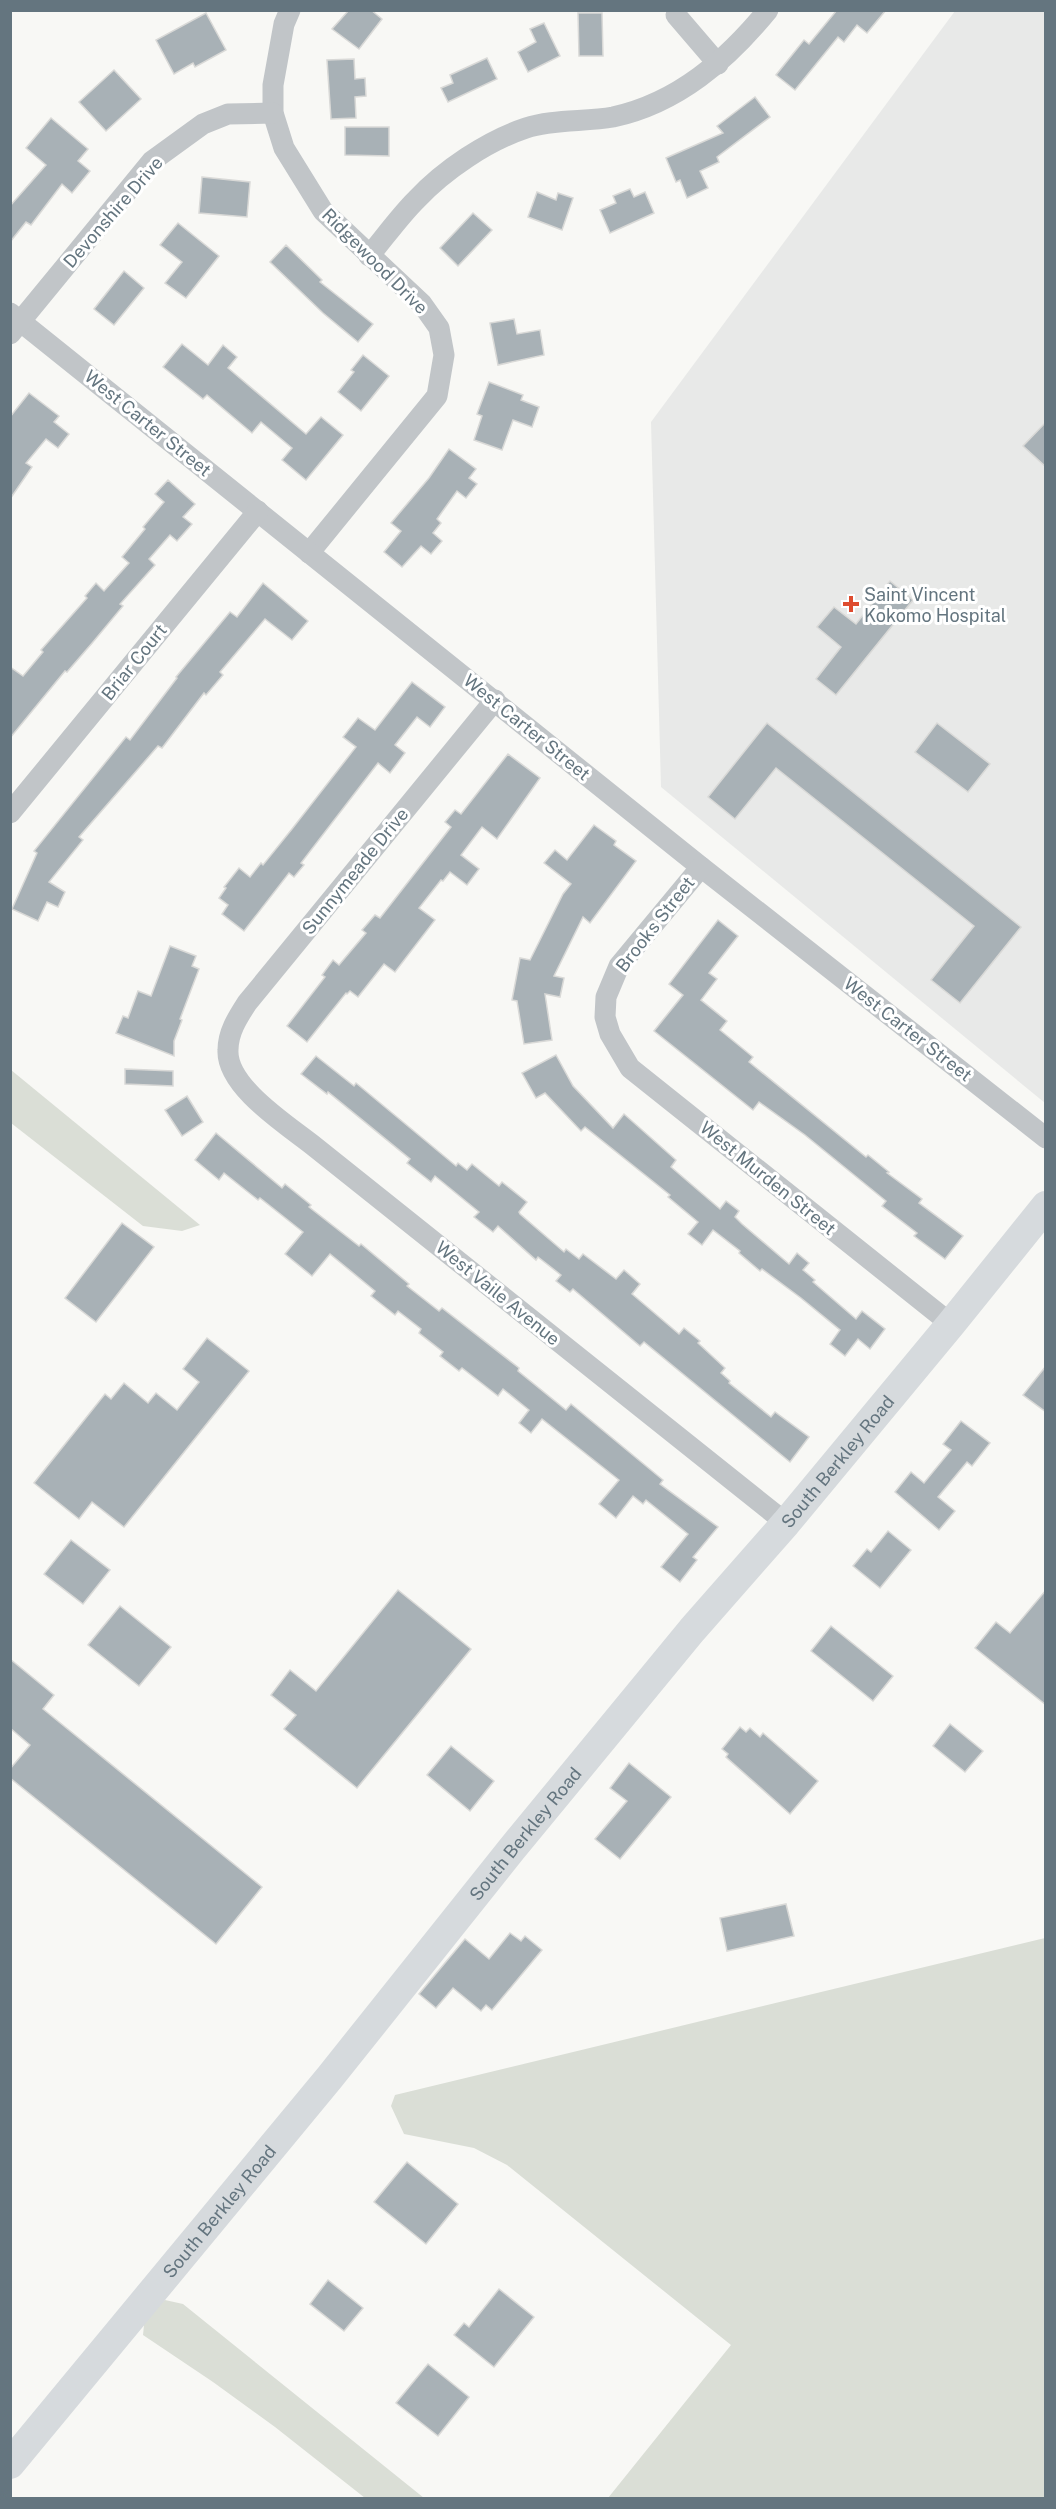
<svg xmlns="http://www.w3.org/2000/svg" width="1056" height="2509" font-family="'Public Sans',sans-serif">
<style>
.built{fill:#e8e9e8}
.green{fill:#daded6}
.building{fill:#a8b1b6;stroke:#d9d9d7;stroke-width:1.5}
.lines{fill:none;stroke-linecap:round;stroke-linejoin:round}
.street{stroke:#c1c5c8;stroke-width:21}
.secondary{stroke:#d6dadd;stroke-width:30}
.poi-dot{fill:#de4c2f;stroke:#fff;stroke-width:2}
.labels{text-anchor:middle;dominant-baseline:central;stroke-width:6;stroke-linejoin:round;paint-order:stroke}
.street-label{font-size:18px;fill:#64757f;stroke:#fff}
.poi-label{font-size:18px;fill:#64757f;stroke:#fff;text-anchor:start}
</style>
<rect width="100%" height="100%" fill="#f8f8f5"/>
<!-- built -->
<polygon class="built" points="955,11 1045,11 1045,1103 661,787 651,422"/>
<!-- green -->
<g class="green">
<polygon points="11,1070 200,1225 182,1231 143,1226 11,1123"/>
<polygon points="1045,1938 1045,2498 608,2498 731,2345 507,2165 474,2148 404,2134 391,2106 395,2095"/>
<polygon points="165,2300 183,2304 424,2498 365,2498 275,2427 213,2382 143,2335 145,2315"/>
</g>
<!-- building -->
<g class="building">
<polygon points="349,10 371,10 382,19 359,49 332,29"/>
<polygon points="837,10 886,10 867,33 857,25 844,42 838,37 795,90 776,75 804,40 809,44"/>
<polygon points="206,13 226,50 195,67 193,63 174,74 156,40"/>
<polygon points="578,13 602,13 603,56 579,56"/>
<polygon points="544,23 560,56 528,72 518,52 536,42 530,29"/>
<polygon points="487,58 497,79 448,102 441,88 453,83 450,75"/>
<polygon points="354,59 355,79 365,78 366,96 355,97 356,118 331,119 327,60"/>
<polygon points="114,70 141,99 106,131 79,102"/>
<polygon points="755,97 770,117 717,157 719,162 700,171 708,188 687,198 680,180 676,182 666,158 723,133 717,126"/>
<polygon points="51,118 88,149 78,161 90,171 72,193 62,184 31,225 26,222 10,242 10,206 46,165 26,148"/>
<polygon points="345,127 389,127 389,156 345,155"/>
<polygon points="202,177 250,182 247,217 199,213"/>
<polygon points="630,189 634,197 645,192 654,213 610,233 600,210 616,203 613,196"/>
<polygon points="537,192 556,200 558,193 573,198 562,230 528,217"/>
<polygon points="473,213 492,230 458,266 440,248"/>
<polygon points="178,223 219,256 186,298 165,283 182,262 160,245"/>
<polygon points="286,245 322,280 320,282 373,324 358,342 323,313 270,262"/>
<polygon points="124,271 144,288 114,325 94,309"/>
<polygon points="514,319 517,334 540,330 544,355 498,365 490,323"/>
<polygon points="182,344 208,365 223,345 237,357 228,368 306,434 321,417 343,435 306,480 282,460 292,448 261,422 252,433 207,395 203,399 163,367"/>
<polygon points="363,355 389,376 361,411 338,392 354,372 351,370"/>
<polygon points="489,382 523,395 521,400 539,407 532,427 513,420 502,450 474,440 482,416 477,414"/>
<polygon points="29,393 59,416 54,422 69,434 58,448 46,439 26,463 32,467 10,499 10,417"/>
<polygon points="1046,422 1046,467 1023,446"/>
<polygon points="449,449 476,469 469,478 477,484 466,498 457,491 437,519 441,523 433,533 442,541 431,554 421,546 402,567 384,552 401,531 391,523 429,478"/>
<polygon points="168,480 195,504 183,517 192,524 177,541 170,535 149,559 155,565 120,604 123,606 93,642 67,672 65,671 10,738 10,667 23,676 43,652 41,650 87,598 85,596 96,583 104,591 129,563 122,557 145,529 143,527 164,502 155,494"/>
<polygon points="890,581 913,600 836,695 816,679 841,647 817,627 834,607 856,624"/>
<polygon points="263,583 308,621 292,640 265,619 220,672 223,675 206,695 204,693 162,748 158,746 79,837 83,840 49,882 65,892 58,907 47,902 38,921 12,909 37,853 34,851 126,737 130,740 177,678 176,677 230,612 237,617"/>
<polygon points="412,682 445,707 430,727 417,717 395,745 405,753 390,773 378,763 301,863 304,865 294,877 289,873 244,931 222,914 228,905 219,898 226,888 224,887 239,868 250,877 261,863 263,865 292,829 356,747 343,737 358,718 375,730"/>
<polygon points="767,723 1021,927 960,1003 931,980 974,926 776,768 735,819 708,797"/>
<polygon points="937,723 990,764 968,792 915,752"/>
<polygon points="508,754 540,778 497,839 482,827 461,855 479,869 467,885 450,872 443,881 441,880 419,908 435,920 395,972 384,964 358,997 350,991 347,994 346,993 307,1042 287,1026 325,977 322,975 333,960 339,965 366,933 362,930 375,915 380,918 451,827 445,822 455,810 461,814"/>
<polygon points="594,825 616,841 614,845 636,861 590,923 583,917 554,976 564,978 560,997 545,994 552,1040 524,1044 517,1001 512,1000 520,958 530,960 563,894 571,884 544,863 555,850 567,860"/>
<polygon points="718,920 738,936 709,973 717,979 701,1000 727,1021 720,1030 753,1057 749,1062 866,1157 868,1155 889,1172 887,1173 922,1199 919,1203 963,1236 945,1259 914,1236 917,1233 882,1206 886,1201 805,1135 759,1102 753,1110 654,1031 683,995 669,984"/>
<polygon points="170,946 196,956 192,966 199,969 180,1019 182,1020 174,1041 174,1056 116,1033 123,1016 128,1018 138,991 151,996"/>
<polygon points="556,1055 573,1086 613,1128 624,1114 676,1160 671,1167 720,1209 726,1201 739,1211 735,1217 742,1224 789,1264 797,1253 809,1263 803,1270 815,1280 813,1282 856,1319 862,1311 885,1329 870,1349 858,1339 845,1356 830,1344 840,1330 801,1298 762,1269 760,1271 739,1253 740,1251 713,1230 702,1245 688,1234 698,1222 668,1197 670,1195 585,1127 581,1131 545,1093 536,1098 522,1073"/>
<polygon points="316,1056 354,1086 356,1083 456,1166 458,1163 467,1170 472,1164 499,1186 502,1182 527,1202 519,1212 520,1214 564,1252 566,1249 579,1259 583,1254 616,1279 624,1270 640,1284 632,1294 679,1334 684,1328 700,1341 698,1343 725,1368 721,1373 730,1381 729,1383 771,1417 775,1412 809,1437 790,1462 644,1342 640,1346 573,1289 570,1292 556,1281 561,1275 538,1257 536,1260 498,1226 493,1232 474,1217 479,1212 435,1176 431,1182 407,1163 410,1159 328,1092 327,1094 301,1074"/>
<polygon points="125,1069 173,1071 173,1086 125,1084"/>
<polygon points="187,1096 203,1122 182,1136 165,1110"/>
<polygon points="216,1133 282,1188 285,1184 311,1205 309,1207 359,1246 361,1244 409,1284 407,1286 439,1311 442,1308 519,1368 518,1371 566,1410 571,1404 663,1480 660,1484 718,1527 693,1557 697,1560 680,1582 661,1567 688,1534 646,1500 643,1504 633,1496 616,1518 599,1504 619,1480 542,1419 531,1433 519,1423 529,1410 503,1389 498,1396 462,1368 459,1371 440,1356 443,1352 419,1333 421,1329 398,1311 395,1315 371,1296 375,1291 330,1254 312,1276 285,1254 303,1232 260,1198 258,1200 224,1173 219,1180 195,1160"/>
<polygon points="122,1223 154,1247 96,1322 65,1298"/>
<polygon points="207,1338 249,1371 124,1527 92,1502 79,1519 34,1483 105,1394 111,1399 124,1383 148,1403 156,1393 177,1410 199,1382 183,1369"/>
<polygon points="1046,1366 1046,1412 1023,1395"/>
<polygon points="961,1421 990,1443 972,1466 967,1462 938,1497 955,1511 939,1530 895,1492 911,1472 924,1483 951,1450 943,1444"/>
<polygon points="888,1531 911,1550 880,1588 853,1566 867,1549 871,1552"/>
<polygon points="71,1540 110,1570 83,1604 44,1574"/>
<polygon points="398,1590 471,1649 357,1788 284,1729 296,1715 271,1695 290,1670 316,1691"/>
<polygon points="1046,1590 1046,1705 975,1648 996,1622 1010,1633"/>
<polygon points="120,1606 171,1647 139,1686 88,1645"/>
<polygon points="831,1626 893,1676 873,1701 811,1651"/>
<polygon points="10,1659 54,1695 43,1709 262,1887 216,1944 10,1778 10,1769 30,1745 10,1728"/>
<polygon points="950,1724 983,1751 965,1772 933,1746"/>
<polygon points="740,1727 746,1732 750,1728 760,1737 763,1733 818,1781 790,1814 726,1757 728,1754 722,1749"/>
<polygon points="451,1746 494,1781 470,1811 427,1775"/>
<polygon points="629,1763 671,1797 620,1859 595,1839 627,1801 610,1788"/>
<polygon points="786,1904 794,1936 727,1951 720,1918"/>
<polygon points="510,1933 521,1941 525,1936 542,1950 492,2010 486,2005 481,2011 453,1988 436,2008 419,1994 465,1939 489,1959"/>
<polygon points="407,2162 458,2204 426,2244 374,2202"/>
<polygon points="328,2280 363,2308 344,2331 310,2304"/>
<polygon points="499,2289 534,2317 494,2367 454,2335 464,2323 469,2327"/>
<polygon points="428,2364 469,2397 438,2436 396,2403"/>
</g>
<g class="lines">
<!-- street -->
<g class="street">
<polyline points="290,10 284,24 273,85 273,113 284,148 323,211 422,304 439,328 444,355 437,396 309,553"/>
<polyline points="676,15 718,64"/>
<path d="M369 256C385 237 399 217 416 200 444 170 487 141 526 128 552 119 586 122 613 117 678 103 727 60 768 10"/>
<polyline points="10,313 701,867 1046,1138"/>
<polyline points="10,334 152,161 203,124 228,114 273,113"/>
<path d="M495 700 247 1003C238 1017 228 1032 228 1050 226 1087 289 1126 315 1147L786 1523"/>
<polyline points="10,813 258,511"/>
<polyline points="701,867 619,966 606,997 605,1017 610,1034 630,1068 951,1324"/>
</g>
<!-- secondary -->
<path class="secondary" id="s1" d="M10 2464 330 2077 511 1850 692 1630 786 1523 951 1324 1046 1206"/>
</g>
<!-- markers -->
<path class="poi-dot" d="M848 595h6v6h6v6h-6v6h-6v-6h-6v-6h6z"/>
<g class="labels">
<!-- street labels -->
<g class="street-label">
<text transform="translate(113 212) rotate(-49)">Devonshire Drive</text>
<text transform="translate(375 261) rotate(45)">Ridgewood Drive</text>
<text transform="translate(148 423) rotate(39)">West Carter Street</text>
<text transform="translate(134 662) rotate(-51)">Briar Court</text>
<text transform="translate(527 727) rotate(39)">West Carter Street</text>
<text transform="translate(355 871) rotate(-51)">Sunnymeade Drive</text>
<text transform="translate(655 924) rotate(-52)">Brooks Street</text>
<text transform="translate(908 1029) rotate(38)">West Carter Street</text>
<text transform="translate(768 1178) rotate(39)">West Murden Street</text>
<text transform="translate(498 1293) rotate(39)">West Vaile Avenue</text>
<text stroke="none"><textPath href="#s1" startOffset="1300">South Berkley Road</textPath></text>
<text stroke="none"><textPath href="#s1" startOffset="814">South Berkley Road</textPath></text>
<text stroke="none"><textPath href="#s1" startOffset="328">South Berkley Road</textPath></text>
</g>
<!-- poi labels -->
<g class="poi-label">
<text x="864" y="594">Saint Vincent<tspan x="864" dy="21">Kokomo Hospital</tspan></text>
</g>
</g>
<!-- border -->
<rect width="1056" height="2509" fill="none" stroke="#64757f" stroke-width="24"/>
</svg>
